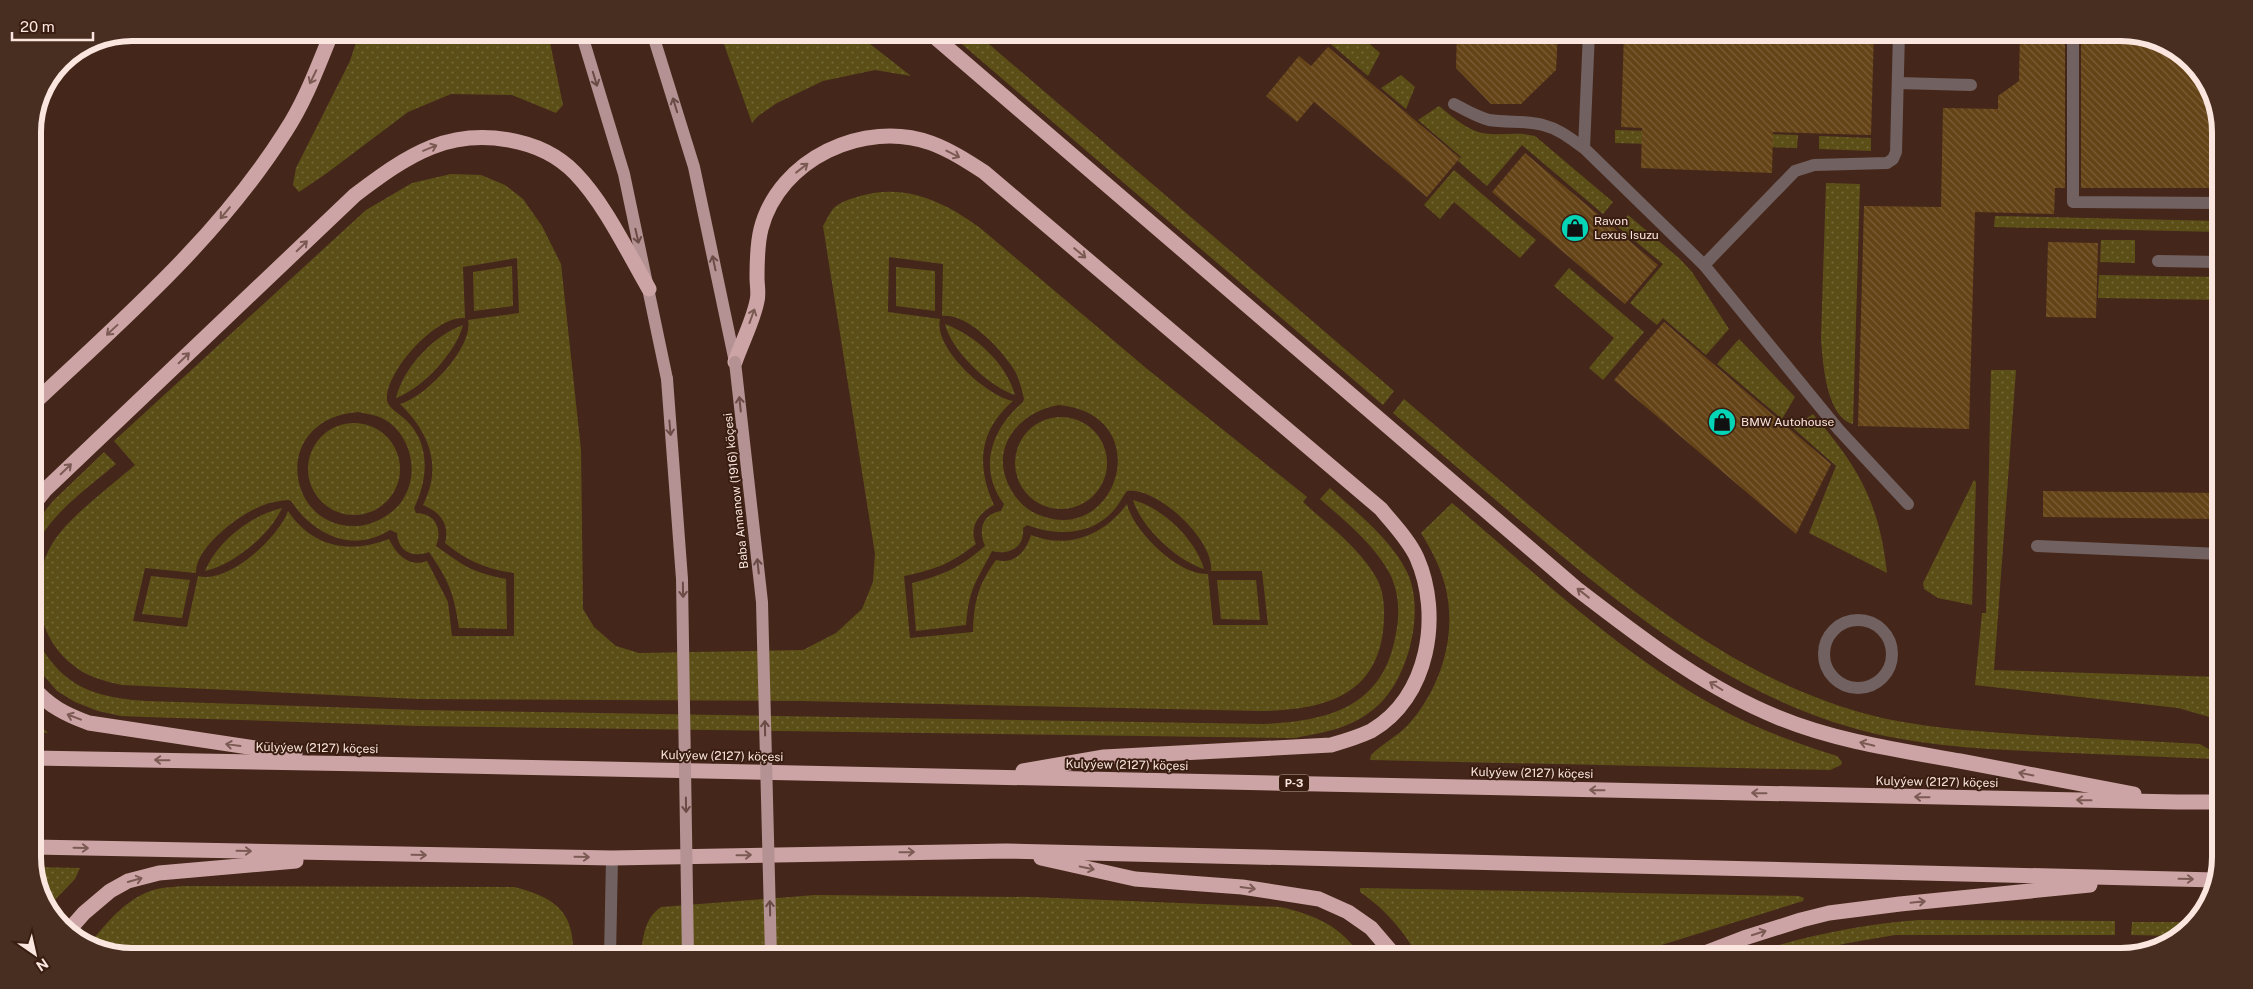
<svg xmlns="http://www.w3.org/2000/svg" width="2253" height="989" font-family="'Public Sans',sans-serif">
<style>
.grass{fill:url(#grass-dots);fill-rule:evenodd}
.building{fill:url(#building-back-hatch)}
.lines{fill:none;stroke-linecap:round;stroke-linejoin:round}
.minor{stroke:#726161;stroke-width:12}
.major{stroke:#b49192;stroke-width:12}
.highway{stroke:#cda4a5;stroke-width:15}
.major-bridge{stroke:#b49192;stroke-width:12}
.oneway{stroke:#7c5a54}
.oneway2{stroke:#6a4b45}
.labels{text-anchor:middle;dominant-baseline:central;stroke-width:4;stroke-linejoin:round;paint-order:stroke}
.shield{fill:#391d11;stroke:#c0aaa0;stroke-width:1}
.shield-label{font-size:11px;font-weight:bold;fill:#fae6de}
.poi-label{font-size:12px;fill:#fae6de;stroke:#391d11;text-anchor:start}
.street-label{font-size:12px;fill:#fae6de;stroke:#391d11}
.rim{fill:none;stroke:#fae6de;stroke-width:6}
</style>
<defs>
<pattern id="grass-dots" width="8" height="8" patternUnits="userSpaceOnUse" patternTransform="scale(1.25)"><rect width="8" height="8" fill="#5b4f17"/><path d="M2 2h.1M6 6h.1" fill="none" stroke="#736838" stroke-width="1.8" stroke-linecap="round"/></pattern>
<pattern id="building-back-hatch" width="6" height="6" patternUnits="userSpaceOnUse" patternTransform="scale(1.25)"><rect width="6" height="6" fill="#644317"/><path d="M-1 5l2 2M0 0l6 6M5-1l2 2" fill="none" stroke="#7b5e38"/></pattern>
</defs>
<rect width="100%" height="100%" fill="#44271a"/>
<!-- grass -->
<g class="grass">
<polygon points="359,33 548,33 563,105 556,113 512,95 451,94 408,112 327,173 299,192 293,185 296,168 350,61"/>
<polygon points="720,33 856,33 911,76 875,70 823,81 777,103 758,116 752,123"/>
<polygon points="949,33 976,33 1394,391 1383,405"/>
<polygon points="1318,33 1357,33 1380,53 1368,76"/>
<polygon points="1401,75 1415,87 1406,109 1381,88"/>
<path d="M1439 106C1454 118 1471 134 1491 134 1506 135 1520 132 1535 136L1613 202 1603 214 1522 145 1487 186 1458 161 1461 157 1418 120Z"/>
<polygon points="1615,130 1798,135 1797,148 1615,143"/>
<polygon points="1819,136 1871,138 1871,151 1819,149"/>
<polygon points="1454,170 1536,240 1520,258 1454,202 1440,219 1424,205"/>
<path d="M451 174 481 175 505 185 523 199 542 226 561 264 581 450 583 609 594 627 616 646 639 653 803 650 836 633 862 609 873 582 875 554 823 226C826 221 829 214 833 209 839 202 851 199 860 196 905 183 943 201 979 227L1146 368 1307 497 1303 502C1328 525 1360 548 1377 579 1385 594 1385 614 1383 631 1375 699 1318 710 1261 711L802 701 418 699 122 685C104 681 87 677 73 665 34 635 28 577 56 538 73 514 112 485 135 465L114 441 366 210 412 183ZM889 257 943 264 942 316C968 312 1005 353 1016 373 1020 382 1022 390 1024 399L1023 402C992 428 977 468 1004 504L1001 511C982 514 978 530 985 546 961 567 944 575 912 583L916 631 966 625C969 588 976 582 992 551 1009 556 1025 547 1023 528L1027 525C1056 536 1091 536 1113 511 1119 505 1122 497 1127 491 1157 486 1215 541 1211 571H1262L1268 625H1213L1208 574C1179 576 1133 531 1127 504 1104 535 1069 550 1031 535 1026 551 1015 565 996 560 978 585 974 601 973 632L910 638 904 576C937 569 950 564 976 544 968 527 980 512 994 505 976 466 979 430 1013 401 987 396 933 348 940 319L888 312ZM517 258 519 313 468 320C474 347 425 398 400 404 429 432 443 466 423 505 440 512 450 524 445 543 467 561 486 569 514 573V636H452L448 602 427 561C409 568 396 554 389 539 350 554 313 548 288 511 279 537 228 585 198 576L187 627 133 621 145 568 196 573C195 547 240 514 261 506 270 502 279 501 288 500L291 501C313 534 352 554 390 530L397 533C398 552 413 558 429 552 449 581 454 593 459 628L507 629 506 579C471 572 464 566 436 546 443 529 435 513 416 513L414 508C428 480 431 444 406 420 400 414 386 407 387 398 387 370 436 315 465 318L463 267ZM1059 405C1158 415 1118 544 1042 516 1026 511 1015 499 1008 484 990 444 1022 411 1059 405ZM358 412C368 414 378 415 387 421 414 439 420 480 399 505 388 517 373 525 357 526 286 530 269 419 358 412Z"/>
<path d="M1826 183 1860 184 1853 424C1826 417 1823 362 1821 339Z"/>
<polygon points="1628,215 1680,259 1692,272 1729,329 1706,355 1663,318 1657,325 1630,303 1663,264 1618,227"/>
<polygon points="1995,216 2220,221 2220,232 1994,227"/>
<polygon points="2101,240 2135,240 2135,263 2100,262"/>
<polygon points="512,266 513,306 474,311 473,272"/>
<polygon points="896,267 935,271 935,311 896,306"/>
<polygon points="1569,268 1644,332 1603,380 1589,368 1614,338 1554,286"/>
<polygon points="2099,275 2220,277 2220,300 2098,298"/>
<path d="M945 324C975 335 1006 363 1015 395 989 387 951 350 945 324Z"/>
<path d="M463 325C456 352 423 388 396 398 403 368 434 335 463 325Z"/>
<polygon points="1739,339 1795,397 1782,419 1717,364"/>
<polygon points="1991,370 2016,370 1994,670 2220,677 2220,720 2178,708 1975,685 1982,613 1986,613"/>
<path d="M1404 399C1450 438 1496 477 1542 516 1637 596 1737 677 1859 712 1915 728 1975 731 2033 735 2089 738 2145 741 2200 744L2210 750 2214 759C2158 757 2102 754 2047 752 1982 749 1916 746 1853 728 1730 693 1628 612 1531 530 1485 491 1439 452 1393 413Z"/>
<path d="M1813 414C1858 467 1879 501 1887 573L1809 533 1836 466 1793 428Z"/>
<circle cx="1061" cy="463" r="46"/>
<circle cx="354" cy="469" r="46"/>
<path d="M104 452 116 464C85 490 50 514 33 551V526L53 501Z"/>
<polygon points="1974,480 1976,482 1972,605 1938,598 1924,589 1923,583"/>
<path d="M1330 488C1357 513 1390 538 1407 572 1426 611 1408 681 1375 708 1352 728 1323 733 1294 738L421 726 146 717 121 716 98 711 75 702 57 691 33 663V632C59 685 90 697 146 701L420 710 1264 724C1329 721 1384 707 1396 633 1400 614 1399 592 1390 574 1374 544 1345 521 1320 499Z"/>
<path d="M1133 500C1163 508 1195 539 1204 569 1177 561 1141 527 1133 500Z"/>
<path d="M1452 503C1539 576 1623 657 1724 711 1760 730 1798 744 1837 756L1842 762 1841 765 1830 770 1370 760 1371 755C1382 744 1396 737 1407 726 1441 689 1458 634 1445 585 1440 566 1431 549 1421 533Z"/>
<path d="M282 508C270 535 233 565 205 571 217 542 251 515 282 508Z"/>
<polygon points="151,576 190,580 182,618 142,614"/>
<polygon points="1217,580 1256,580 1260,620 1221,619"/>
<polygon points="33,719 48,733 33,732"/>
<polygon points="34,867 80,868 75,879 49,906"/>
<path d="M184 886 514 887C554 897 575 911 573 956H201L153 954V956H132L94 949 89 945C106 923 128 896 157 889 165 887 175 887 184 886Z"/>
<path d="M1360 888 1799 896 1804 898 1803 901 1626 956H1418C1401 928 1387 911 1360 892Z"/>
<path d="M815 895 1031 897 1280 907C1313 914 1342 926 1360 956H641C643 937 644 919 661 907Z"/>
<path d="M1919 920 2115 921V935H1895L1848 943 1789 956H1744C1800 937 1860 924 1919 920Z"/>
<polygon points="2132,922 2191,922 2180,936 2131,935"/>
<polygon points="1922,947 2115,948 2115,956 1922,954 1885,956 1885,950"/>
</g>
<!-- building -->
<g class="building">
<polygon points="1457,32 1558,32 1556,70 1521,104 1491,104 1456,68"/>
<polygon points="1624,32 1874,32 1871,135 1773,132 1772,173 1641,168 1642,128 1621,127"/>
<polygon points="2020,32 2056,32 2056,39 2065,39 2065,188 2055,188 2054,214 1975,212 1969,429 1858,426 1864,206 1941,207 1943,108 1998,109 1998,96 2019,81"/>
<polygon points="2081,39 2159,40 2204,76 2220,126 2220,188 2081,188"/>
<polygon points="1328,47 1460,158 1427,197 1314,102 1297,122 1266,96 1299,56 1311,66"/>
<polygon points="1525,153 1658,265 1625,304 1492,192"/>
<polygon points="2048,242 2098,243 2096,318 2046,317"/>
<polygon points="1664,322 1831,464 1796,534 1614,380"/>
<polygon points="2043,491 2220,493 2220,519 2043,517"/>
</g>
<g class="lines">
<!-- minor -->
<g class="minor">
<polyline points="2073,32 2073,202 2220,203"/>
<polyline points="1898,83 1971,85"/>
<path d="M1454 104C1465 110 1477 117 1489 120 1507 123 1526 120 1543 125 1559 129 1571 139 1584 148L1704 265 1839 430 1908 504"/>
<polyline points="1584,148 1589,32"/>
<polyline points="2158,261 2220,262"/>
<polyline points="1704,265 1795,171 1814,165 1887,163 1893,159 1896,152 1899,32"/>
<polyline points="2037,546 2220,554"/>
<circle cx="1858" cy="654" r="34"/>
<polyline points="610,956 612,858"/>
</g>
<!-- major -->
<g class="major">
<polyline points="581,32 624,174 667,379"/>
<polyline points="652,32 694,167 735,362"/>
</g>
<!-- highway -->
<g class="highway">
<path d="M929 32 1577 589C1640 637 1703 687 1777 717 1835 741 1898 750 1960 761 2018 772 2076 783 2134 794"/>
<path d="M735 362C742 342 753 321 757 301 759 294 757 285 757 278 757 262 757 245 761 229 779 159 864 119 931 143 950 150 967 161 984 172L1381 509C1393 524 1409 540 1417 558 1442 615 1429 698 1371 731 1358 737 1345 741 1331 745L1104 757 1023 771"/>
<path d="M33 404C123 319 218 238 285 132 305 102 318 66 332 32"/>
<path d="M33 505 45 490 355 195C379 177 404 158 432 147 478 129 540 137 575 173 605 204 627 251 649 289"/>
<path d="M33 687C48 706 67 715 89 723L295 754"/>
<polyline points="33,758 368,764 2178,802 2220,802"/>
<polyline points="33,847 612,858 1006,851 2216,880"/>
<polyline points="1041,858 1135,879 1242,887 1319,899 1348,912 1371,928 1395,956"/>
<polyline points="69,930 84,913 110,891 128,881 159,873 296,861"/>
<polyline points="1697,956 1744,938 1801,920 1829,913 1900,904 2090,885"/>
</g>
<!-- major-bridge -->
<g class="major-bridge">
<polyline points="735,362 762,602 771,956"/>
<polyline points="667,379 682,579 688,956"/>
</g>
</g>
<!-- one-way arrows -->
<defs><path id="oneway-shaft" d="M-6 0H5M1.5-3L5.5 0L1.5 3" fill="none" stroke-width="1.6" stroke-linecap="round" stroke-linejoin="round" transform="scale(1.25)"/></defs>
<g class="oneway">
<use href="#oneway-shaft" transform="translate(313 77) rotate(116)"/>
<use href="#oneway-shaft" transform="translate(430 148) rotate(-22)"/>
<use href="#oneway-shaft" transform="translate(953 154) rotate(27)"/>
<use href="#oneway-shaft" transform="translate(802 168) rotate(-38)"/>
<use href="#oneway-shaft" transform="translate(225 213) rotate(130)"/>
<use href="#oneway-shaft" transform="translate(302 246) rotate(-44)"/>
<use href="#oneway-shaft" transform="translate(1080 253) rotate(40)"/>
<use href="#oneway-shaft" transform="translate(752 316) rotate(-70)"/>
<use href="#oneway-shaft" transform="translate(112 330) rotate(137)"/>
<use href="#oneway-shaft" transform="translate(184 358) rotate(-44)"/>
<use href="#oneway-shaft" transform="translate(66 469) rotate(-44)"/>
<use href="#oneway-shaft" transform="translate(1583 593) rotate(-142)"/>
<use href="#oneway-shaft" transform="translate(1716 686) rotate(-148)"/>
<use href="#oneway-shaft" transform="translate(74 717) rotate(-159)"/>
<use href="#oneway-shaft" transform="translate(1867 744) rotate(-166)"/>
<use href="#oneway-shaft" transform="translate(233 745) rotate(-172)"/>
<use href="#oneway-shaft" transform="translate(162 760) rotate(-179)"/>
<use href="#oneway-shaft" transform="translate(2026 774) rotate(-169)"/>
<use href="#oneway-shaft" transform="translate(1597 790) rotate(-179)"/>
<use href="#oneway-shaft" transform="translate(1759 793) rotate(-179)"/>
<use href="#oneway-shaft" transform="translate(1922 797) rotate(-179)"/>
<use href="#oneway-shaft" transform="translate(2084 800) rotate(-179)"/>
<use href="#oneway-shaft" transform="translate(81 848) rotate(1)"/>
<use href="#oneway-shaft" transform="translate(244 851) rotate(1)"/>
<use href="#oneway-shaft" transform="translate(907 852) rotate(-1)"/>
<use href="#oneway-shaft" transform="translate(419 855) rotate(1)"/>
<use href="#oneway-shaft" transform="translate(744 855) rotate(-1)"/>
<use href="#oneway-shaft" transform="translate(582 857) rotate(1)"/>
<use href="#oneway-shaft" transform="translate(1087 868) rotate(12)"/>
<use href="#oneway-shaft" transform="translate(2186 879) rotate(1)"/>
<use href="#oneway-shaft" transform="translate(135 880) rotate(-16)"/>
<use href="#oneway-shaft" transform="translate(1248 888) rotate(8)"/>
<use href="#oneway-shaft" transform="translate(1918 902) rotate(-6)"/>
<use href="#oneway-shaft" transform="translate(1759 933) rotate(-18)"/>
</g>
<g class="oneway2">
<use href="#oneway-shaft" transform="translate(595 79) rotate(73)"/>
<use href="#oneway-shaft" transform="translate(675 105) rotate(-107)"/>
<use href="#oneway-shaft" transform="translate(637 236) rotate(77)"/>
<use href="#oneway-shaft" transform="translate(714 263) rotate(-102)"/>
<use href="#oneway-shaft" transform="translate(740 404) rotate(-96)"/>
<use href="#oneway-shaft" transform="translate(670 428) rotate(85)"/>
<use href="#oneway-shaft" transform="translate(758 566) rotate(-96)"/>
<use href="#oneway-shaft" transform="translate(683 590) rotate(89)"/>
<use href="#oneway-shaft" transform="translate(765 728) rotate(-91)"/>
<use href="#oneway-shaft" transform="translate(686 805) rotate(89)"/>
<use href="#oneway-shaft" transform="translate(770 908) rotate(-91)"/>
</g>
<!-- icons -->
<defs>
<symbol id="shop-disc" viewBox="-11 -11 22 22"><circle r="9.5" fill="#04d5b6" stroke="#391d11"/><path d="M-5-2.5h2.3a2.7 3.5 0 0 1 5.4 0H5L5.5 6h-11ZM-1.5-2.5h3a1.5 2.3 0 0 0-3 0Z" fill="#111"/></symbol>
</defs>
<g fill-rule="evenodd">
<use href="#shop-disc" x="1559" y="212" width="32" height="32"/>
<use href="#shop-disc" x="1706" y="406" width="32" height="32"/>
</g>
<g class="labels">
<!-- shield labels -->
<rect class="shield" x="1279" y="774.5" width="30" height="17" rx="4"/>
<g class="shield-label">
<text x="1294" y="783">P-3</text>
</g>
<!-- poi labels -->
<g class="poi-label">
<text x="1594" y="221">Ravon<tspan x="1594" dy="14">Lexus Isuzu</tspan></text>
<text x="1741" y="422">BMW Autohouse</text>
</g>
<!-- street labels -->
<g class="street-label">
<text transform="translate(736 491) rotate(-96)">Baba Annanow (1916) köçesi</text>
<text transform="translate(317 748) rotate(1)">Kulyýew (2127) köçesi</text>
<text transform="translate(722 756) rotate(1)">Kulyýew (2127) köçesi</text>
<text transform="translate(1127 765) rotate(1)">Kulyýew (2127) köçesi</text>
<text transform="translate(1532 773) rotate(1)">Kulyýew (2127) köçesi</text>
<text transform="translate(1937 782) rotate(1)">Kulyýew (2127) köçesi</text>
</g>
</g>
<!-- crop -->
<path d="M0 0H2253V989H0ZM132 41H2121A91 91 0 0 1 2212 132V857A91 91 0 0 1 2121 948H132A91 91 0 0 1 41 857V132A91 91 0 0 1 132 41Z" fill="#482d21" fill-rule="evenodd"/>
<path class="rim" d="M132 41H2121A91 91 0 0 1 2212 132V857A91 91 0 0 1 2121 948H132A91 91 0 0 1 41 857V132A91 91 0 0 1 132 41Z"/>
<!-- north arrow -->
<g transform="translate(35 954) rotate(146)" stroke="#391d11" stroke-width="4" paint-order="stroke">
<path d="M0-4L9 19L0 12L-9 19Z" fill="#fae6de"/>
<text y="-8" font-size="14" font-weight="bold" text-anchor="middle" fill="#fae6de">N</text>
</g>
<!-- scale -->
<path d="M12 32v8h81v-8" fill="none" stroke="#fae6de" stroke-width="2.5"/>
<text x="20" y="32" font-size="15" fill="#fae6de" stroke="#391d11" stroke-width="4" paint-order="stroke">20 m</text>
</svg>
